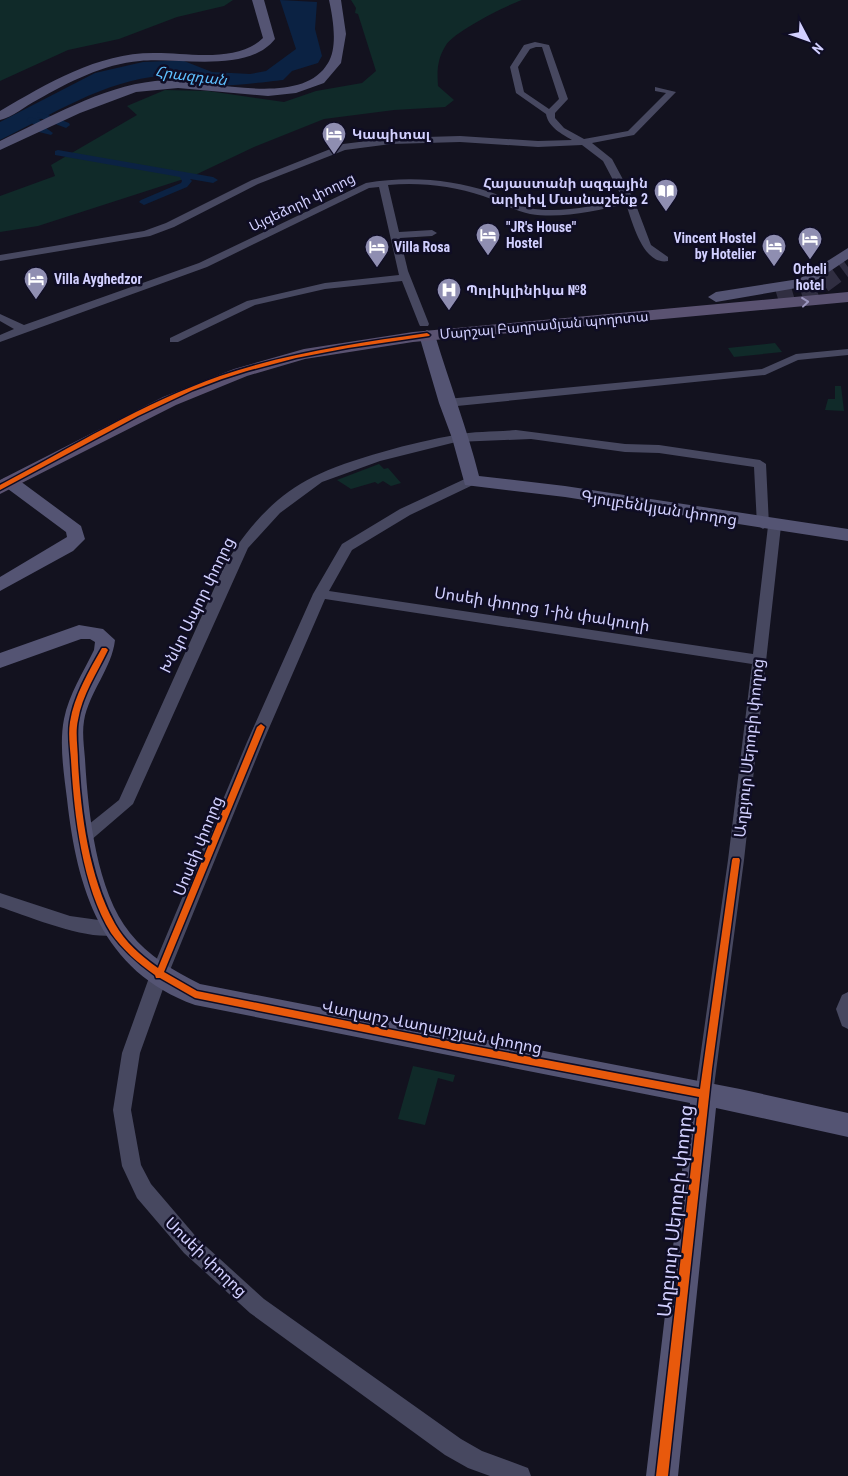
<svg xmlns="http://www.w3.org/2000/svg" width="848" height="1476" font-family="'Roboto Condensed','Noto Sans Armenian',sans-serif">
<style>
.green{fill:#102a29}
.water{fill:#0b2243}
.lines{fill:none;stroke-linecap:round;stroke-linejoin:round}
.canal{fill:#0b2243;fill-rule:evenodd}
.secondary-tunnel{stroke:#302e41;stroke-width:16;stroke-dasharray:16 8;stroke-linecap:butt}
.street{fill:#474860;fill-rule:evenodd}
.secondary{fill:#545473;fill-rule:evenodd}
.primary{fill:#5a5271;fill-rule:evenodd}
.cycleway-casing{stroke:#0f0d24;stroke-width:3}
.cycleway{fill:#e8590c;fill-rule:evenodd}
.oneway{stroke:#9c97bf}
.labels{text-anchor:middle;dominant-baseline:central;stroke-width:5;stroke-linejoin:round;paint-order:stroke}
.far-poi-label{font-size:14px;font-weight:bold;fill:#d2d0ff;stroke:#0f0d24;text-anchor:start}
.far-street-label{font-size:14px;fill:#d2d0ff;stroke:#0f0d24}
.far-water-label{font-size:15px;font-style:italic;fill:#5ec0ff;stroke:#0f0d24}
.street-label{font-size:16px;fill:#d2d0ff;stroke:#0f0d24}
.near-street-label{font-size:19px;fill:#d2d0ff;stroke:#0f0d24}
</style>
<rect width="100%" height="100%" fill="#13121f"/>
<!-- green -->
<g class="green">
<polygon points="0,0 233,0 224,6 177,17 119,39 68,50 0,81"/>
<path d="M351 0H522C505 6 455 31 446 45 437 59 437 71 438 86L454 100 445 107 394 110 324 119 254 147 193 176 38 226 0 232V196L55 176 51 165 137 115 127 106 165 90 208 91 284 102 316 91 362 83 376 71 358 14 355 13 356 8Z"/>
<polygon points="775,343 782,352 734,357 728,348"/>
<polygon points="835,386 841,386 844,411 825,410 828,399 835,399"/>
<polygon points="379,464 384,469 388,468 401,483 391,486 383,481 378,484 375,482 351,489 337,480"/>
<polygon points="413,1066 455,1075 453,1082 438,1078 425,1125 398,1119"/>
</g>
<!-- water -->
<path class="water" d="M280 0 317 2 315 29 322 56 318 63 292 71 283 80C265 82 229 87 211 85 195 83 179 75 162 76 105 80 51 115 0 140V122L95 73 143 62 166 61H184L212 72 250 74 266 71 296 49Z"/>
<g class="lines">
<!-- canal -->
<g class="canal">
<polygon points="40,112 69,123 70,125 66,128 37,117 37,113"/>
<polygon points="30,117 42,121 46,128 53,133 51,135 39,132 35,125 26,120"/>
<polygon points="58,150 213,177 218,180 213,183 190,179 192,181 187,187 144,205 139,202 141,200 181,183 182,181 180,177 55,155 55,151"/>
</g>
<!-- secondary-tunnel -->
<polyline class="secondary-tunnel" points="778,299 822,286 848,267"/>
<!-- street -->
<g class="street">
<path d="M535 42 549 45 568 99 555 113V118L564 128 584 139 628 131 666 93 655 91V87L676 92 634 135 592 143 612 159 634 200 651 245 668 257V261C643 266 632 221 626 204 596 211 561 219 530 214 513 211 499 201 483 196 453 186 420 182 388 185L399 232 432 230 437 233 432 236 400 238 408 271 429 324 428 326H420L419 324 402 281 325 289 255 305 178 342H170V338L247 301 325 283 399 275 379 187 369 188 207 267 0 342V335L14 329 0 321V314L24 325 199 263 366 183C408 176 450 179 490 192 503 196 515 205 529 208 558 214 595 206 623 199L603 161 582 145 538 147 460 142 391 144 345 150 258 184 174 227 150 236 0 261V255L144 231 166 223 252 180 343 144 391 138 460 136 538 141 572 140C562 134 548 127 546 114L516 93 510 67 524 45ZM536 47H542L559 99 549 109 524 92 518 67 530 49Z"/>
<polygon points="848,349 848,355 798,360 765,375 447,407 441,403 447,399 762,369 796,354"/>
<path d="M516 430 625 444 659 445 760 460 766 464 769 525 775 522 781 526 744 860 713 1094 711 1100 704 1102 697 1100 695 1094 728 860 752 664 325 599 263 742 168 975 140 1053 131 1110 141 1165 151 1184 198 1239 264 1299 461 1439 482 1451 528 1468 531 1476H490L468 1468 445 1455 250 1313 184 1253 137 1198 122 1166 113 1110 122 1053 150 975 247 742 313 594 342 544 400 509 467 478H475L477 481 475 484 410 515 352 550 329 591 753 654 768 526 763 529 757 525 754 467 659 453 625 452 531 439 456 442 380 461 322 482 280 513 248 548 133 804 90 841 84 843 78 841 76 837 78 833 119 800 222 571C242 533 274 496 313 477 349 459 415 442 455 435 475 431 496 432 516 430Z"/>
<path d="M0 893 70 916 113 922 119 924 121 929 119 934C92 943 27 916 0 907Z"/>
<polygon points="848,992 848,1029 842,1026 836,1009 842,995"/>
</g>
<!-- secondary -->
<g class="secondary">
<path d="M252 0H264L275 39C248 74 178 57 140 61 103 64 69 82 37 100 25 106 13 117 0 120V111C48 83 99 52 156 53 188 53 238 63 263 38Z"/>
<path d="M329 0H341L346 34 341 63 324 83 296 93 268 96 178 88 136 92 80 113 0 150V141C49 118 100 87 155 81 201 76 300 111 328 63 338 47 333 18 329 0Z"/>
<polygon points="848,248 848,259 808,286 716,302 708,297 716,292 799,279"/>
<path d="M427 330 435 335C449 382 467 428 479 476L565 486 848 529V541L565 497 465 485 452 438 439 403 419 335Z"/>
<polygon points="10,477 16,478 81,526 85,539 73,551 0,591 0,577 67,537 66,532 4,486 1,482 4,478"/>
<path d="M79 625 103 629 115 640C112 668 89 692 84 721 82 733 84 746 85 759 88 811 96 891 130 933 148 956 174 971 200 984L740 1089 848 1113V1137L716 1108 678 1476H646L690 1103 195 1005C101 971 77 889 67 799 64 774 59 744 64 719 69 694 83 673 94 650L95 642 90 639H81L0 668V653Z"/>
</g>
<!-- primary -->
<polygon class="primary" points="848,292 848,302 413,342 305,359 247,376 176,405 0,494 0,480 163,397 234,369 304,349 413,332"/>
<defs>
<g id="cycleway">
<path d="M427 333 430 335 429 336 348 348 296 358 247 371 222 379 193 390 138 416 0 490V485C72 447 143 403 220 376 287 353 357 343 427 333Z"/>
<path d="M102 648H106L108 650C97 673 82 695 78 720 75 733 78 748 78 762 81 815 89 877 115 924 125 942 141 956 158 968L257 727 261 724 265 727 164 972 197 991 473 1046 700 1089 732 860 733 858H739L740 860 712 1069 668 1476H656L699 1097 473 1054 195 998 160 978H156L155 975C138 963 123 950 111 933 82 886 74 814 71 760 70 747 68 734 70 722 74 696 89 671 102 648Z"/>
</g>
</defs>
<!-- cycleway casing -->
<use href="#cycleway" class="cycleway-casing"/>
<!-- cycleway -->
<use href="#cycleway" class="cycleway"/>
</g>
<!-- one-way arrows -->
<defs><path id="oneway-chevron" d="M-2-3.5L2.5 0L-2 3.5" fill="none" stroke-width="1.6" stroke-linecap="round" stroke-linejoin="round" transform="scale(1.25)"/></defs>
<use class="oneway" href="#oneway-chevron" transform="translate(805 302) rotate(-6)"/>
<!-- icons -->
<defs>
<symbol id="hotel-pin" viewBox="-11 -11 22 30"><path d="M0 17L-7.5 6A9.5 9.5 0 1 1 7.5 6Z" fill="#8f8eb1" stroke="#0f0d24"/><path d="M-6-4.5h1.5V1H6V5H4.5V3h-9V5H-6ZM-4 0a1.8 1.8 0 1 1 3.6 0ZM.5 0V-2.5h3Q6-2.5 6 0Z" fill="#fff"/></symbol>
<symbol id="library-pin" viewBox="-11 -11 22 30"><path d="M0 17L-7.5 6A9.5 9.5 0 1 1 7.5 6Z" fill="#8f8eb1" stroke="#0f0d24"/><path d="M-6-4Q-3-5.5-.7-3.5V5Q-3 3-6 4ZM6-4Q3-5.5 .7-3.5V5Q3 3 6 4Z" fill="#fff"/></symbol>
<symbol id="hospital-pin" viewBox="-11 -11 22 30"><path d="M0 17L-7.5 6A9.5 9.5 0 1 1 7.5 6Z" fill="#8f8eb1" stroke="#0f0d24"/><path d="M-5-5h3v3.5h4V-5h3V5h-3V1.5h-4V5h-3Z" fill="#fff"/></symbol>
</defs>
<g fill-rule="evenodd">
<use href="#hotel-pin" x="320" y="120" width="28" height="38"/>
<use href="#library-pin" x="652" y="177" width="28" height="38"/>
<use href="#hotel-pin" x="474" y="221" width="28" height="38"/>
<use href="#hotel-pin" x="796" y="225" width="28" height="38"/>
<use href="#hotel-pin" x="760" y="232" width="28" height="38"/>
<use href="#hotel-pin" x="363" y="233" width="28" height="38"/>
<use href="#hotel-pin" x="22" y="265" width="28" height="38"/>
<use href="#hospital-pin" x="435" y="276" width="28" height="38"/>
</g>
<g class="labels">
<!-- far-poi labels -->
<g class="far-poi-label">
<text x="352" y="134">Կապիտալ</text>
<text x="648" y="183" text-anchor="end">Հայաստանի ազգային<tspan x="648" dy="16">արխիվ Մասնաշենք 2</tspan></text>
<text x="506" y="227">"JR's House"<tspan x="506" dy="16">Hostel</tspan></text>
<text x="756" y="238" text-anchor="end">Vincent Hostel<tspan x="756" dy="16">by Hotelier</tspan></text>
<text x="394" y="247">Villa Rosa</text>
<text x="810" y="269" text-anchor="middle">Orbeli<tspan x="810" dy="16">hotel</tspan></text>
<text x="54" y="279">Villa Ayghedzor</text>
<text x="466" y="290">Պոլիկլինիկա №8</text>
</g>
<!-- far-street labels -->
<g class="far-street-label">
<text transform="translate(302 202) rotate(-26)">Այգեձորի փողոց</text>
<text transform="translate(544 325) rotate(-5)">Մարշալ Բաղրամյան պողոտա</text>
</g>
<!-- far-water labels -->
<g class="far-water-label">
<text transform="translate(191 76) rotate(7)">Հրազդան</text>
</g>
<!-- street labels -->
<g class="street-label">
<text transform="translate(659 508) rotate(9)">Գյուլբենկյան փողոց</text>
<text transform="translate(197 605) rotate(-64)">Խնկո Ապոր փողոց</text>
<text transform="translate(542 609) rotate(9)">Սոսեի փողոց 1-ին փակուղի</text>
<text transform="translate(749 748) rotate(-84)">Աղբյուր Սերոբի փողոց</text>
<text transform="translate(198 846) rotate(-68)">Սոսեի փողոց</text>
<text transform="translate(432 1027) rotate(11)">Վաղարշ Վաղարշյան փողոց</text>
<text transform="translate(206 1257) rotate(44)">Սոսեի փողոց</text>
</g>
<!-- near-street labels -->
<g class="near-street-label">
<text transform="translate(675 1211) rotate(-84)">Աղբյուր Սերոբի փողոց</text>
</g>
</g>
<!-- north arrow -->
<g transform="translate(808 40) rotate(131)" stroke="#0f0d24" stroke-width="4" paint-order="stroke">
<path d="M0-4L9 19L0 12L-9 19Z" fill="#d2d0ff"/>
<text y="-8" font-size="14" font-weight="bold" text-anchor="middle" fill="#d2d0ff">N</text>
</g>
</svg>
